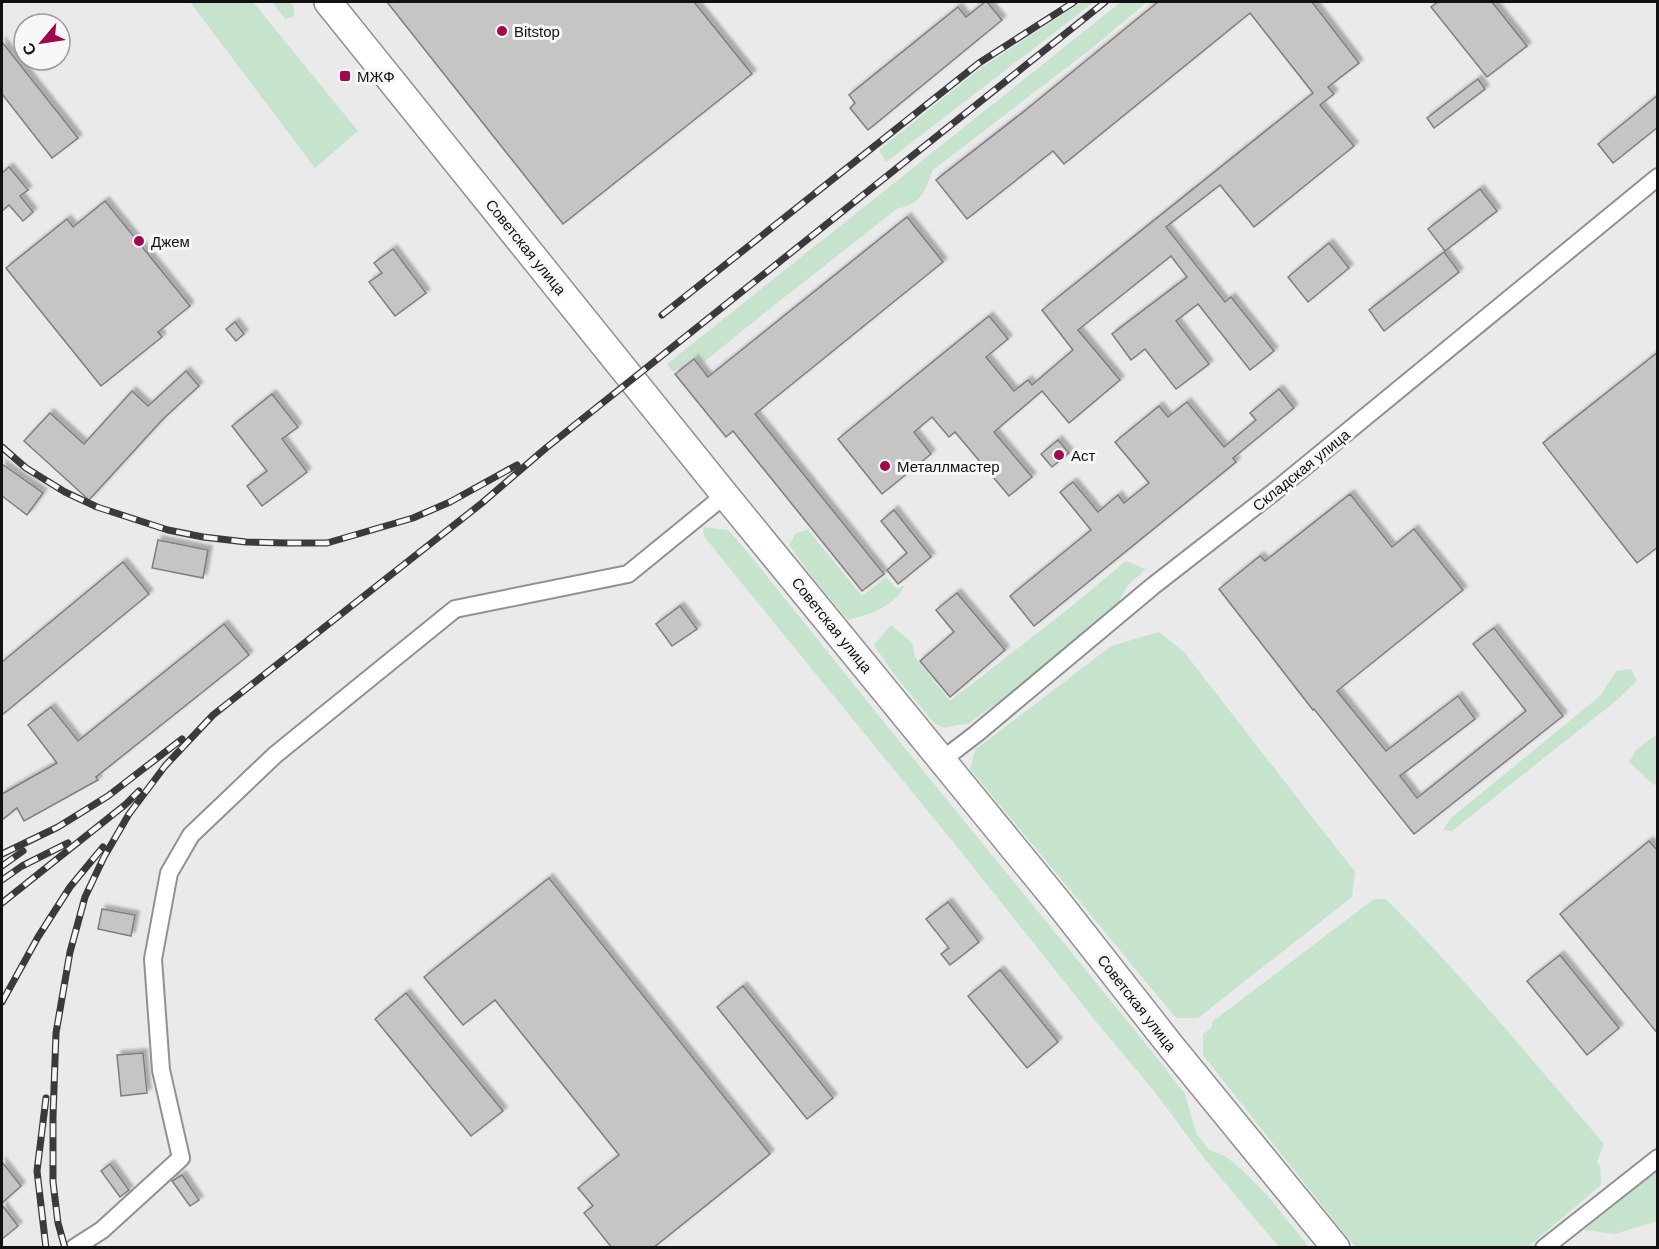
<svg xmlns="http://www.w3.org/2000/svg" width="1659" height="1249" font-family="Helvetica,sans-serif">
<style>
.green{fill:#c5e3cd}
.building{fill:#c6c5c4;stroke:#7f7e7e;stroke-width:1.5;filter:url(#shadow)}
.lines{fill:none;stroke-linecap:round;stroke-linejoin:round}
.minor-casing{stroke:#919192;stroke-width:20}
.primary-casing{stroke:#919192;stroke-width:30}
.minor{stroke:#fff;stroke-width:16}
.primary{stroke:#fff;stroke-width:27}
.rail-casing{stroke:#3a3a3a;stroke-width:7}
.rail{stroke:#f7f7f9;stroke-width:4.5;stroke-dasharray:14;stroke-linecap:butt}
.poi-dot{fill:#a0084b;stroke:#f7f7f9;stroke-width:2}
.labels{text-anchor:middle;dominant-baseline:central;stroke-width:6;stroke-linejoin:round;paint-order:stroke}
.poi-label{font-size:15px;fill:#111;stroke:#f7f7f9;text-anchor:start}
.street-label{font-size:15px;fill:#111;stroke:#f7f7f9}
</style>
<defs>
<filter id="shadow"><feDropShadow dx="4" dy="-4" stdDeviation="1.5" flood-color="#0004"/></filter>
</defs>
<rect width="100%" height="100%" fill="#eaeaeb"/>
<!-- green -->
<g class="green">
<polygon points="190,2 253,2 358,131 315,168"/>
<polygon points="272,2 290,2 294,7 294,16 285,19"/>
<polygon points="1082,2 1094,2 886,162 879,150 978,70"/>
<path d="M1121 2H1147L1092 48 933 170C925 189 922 205 898 208L763 314 704 362 695 354 673 372 667 364Z"/>
<polygon points="703,527 728,530 750,555 895,736 1150,1049 1185,1094 1196,1133 1209,1150 1225,1156 1240,1168 1267,1195 1309,1247 1279,1247 1204,1158 1154,1091 1098,1024 958,848 731,570 704,536"/>
<path d="M808 530 862 596 886 577 897 589 905 585C894 607 871 614 848 620L813 578 789 545 796 533Z"/>
<polygon points="1126,561 1146,569 1128,585 1117,605 1035,675 968,724 956,725 945,728 934,723 893,673 874,645 891,625 912,643 915,657 950,701 1067,610"/>
<polygon points="1159,632 1184,652 1355,872 1352,897 1198,1018 1176,1018 970,769 975,750 1111,646"/>
<polygon points="1631,669 1637,681 1617,700 1452,831 1443,830 1451,818 1600,696 1616,671"/>
<polygon points="1657,734 1657,784 1654,785 1629,762 1636,750"/>
<path d="M1374 899H1386C1463 976 1533 1061 1604 1144L1597 1162 1600 1166 1601 1185 1528 1247H1355L1203 1055V1034L1212 1027V1022Z"/>
<polygon points="1657,1171 1657,1221 1615,1234 1584,1230"/>
</g>
<!-- building -->
<g class="building">
<polygon points="387,2 694,2 752,74 563,224"/>
<polygon points="985,2 987,2 1002,20 868,130 850,108 855,103 849,95 958,7 966,17"/>
<polygon points="1158,2 1312,2 1359,63 1328,87 1334,94 1320,105 1354,146 1254,227 1220,185 1166,227 1225,302 1231,297 1274,351 1250,370 1198,304 1176,321 1209,364 1176,389 1145,349 1131,360 1112,334 1187,277 1171,256 1078,330 1120,380 1069,423 1042,391 994,432 1032,477 1009,496 955,432 949,437 932,417 914,432 931,454 882,494 838,439 989,316 1008,339 986,357 1014,391 1028,380 1032,385 1073,350 1042,310 1313,93 1250,13 1064,164 1053,151 967,219 936,180 1022,113"/>
<polygon points="1438,2 1492,2 1527,46 1487,77 1431,7"/>
<polygon points="2,42 78,138 52,158 2,94"/>
<polygon points="1478,79 1485,89 1434,128 1427,118"/>
<polygon points="1658,95 1658,127 1613,163 1598,144"/>
<polygon points="9,167 28,190 20,196 33,212 23,221 9,205 2,211 2,173"/>
<polygon points="1480,189 1497,211 1445,251 1428,229"/>
<polygon points="105,201 190,306 158,332 162,337 101,386 6,268 67,219 73,227"/>
<polygon points="907,217 943,262 755,414 884,574 862,591 733,431 726,437 675,374 694,359 708,377"/>
<polygon points="1329,243 1349,268 1308,302 1288,277"/>
<polygon points="393,249 426,293 395,316 369,282 382,273 374,263"/>
<polygon points="1444,252 1459,272 1384,331 1369,310"/>
<polygon points="235,322 244,334 236,341 226,329"/>
<polygon points="1658,352 1658,547 1637,563 1543,443"/>
<polygon points="186,371 199,386 163,419 89,500 24,441 50,413 84,444 132,391 148,406"/>
<polygon points="1279,389 1294,408 1233,458 1236,462 1034,626 1010,596 1091,530 1060,492 1073,482 1098,512 1118,495 1124,503 1149,483 1115,442 1159,406 1168,417 1187,402 1224,447 1256,420 1250,413"/>
<polygon points="272,394 298,427 282,439 307,472 262,506 247,486 267,471 232,426"/>
<polygon points="1058,440 1069,453 1052,467 1041,454"/>
<polygon points="2,464 43,493 27,515 2,496"/>
<polygon points="1350,494 1392,547 1414,529 1463,590 1337,691 1386,751 1458,696 1475,719 1400,776 1417,798 1526,711 1473,644 1494,628 1563,716 1414,834 1314,709 1313,710 1219,589 1260,556 1265,561"/>
<polygon points="894,510 931,557 898,584 887,570 907,553 881,521"/>
<polygon points="158,540 208,550 203,578 152,568"/>
<polygon points="123,562 149,594 2,715 2,662"/>
<polygon points="957,593 1005,650 950,697 920,661 954,632 936,610"/>
<polygon points="680,606 697,629 672,646 656,624"/>
<polygon points="224,624 249,655 96,777 98,780 24,821 17,808 2,820 2,794 57,763 28,725 51,707 78,741"/>
<polygon points="1649,841 1658,851 1658,1034 1560,914"/>
<polygon points="549,878 770,1154 653,1248 612,1248 584,1213 593,1206 578,1188 619,1155 495,1000 463,1025 424,977"/>
<polygon points="948,902 979,942 950,965 941,954 949,948 926,919"/>
<polygon points="102,909 135,915 131,936 98,929"/>
<polygon points="1560,955 1619,1028 1587,1055 1527,981"/>
<polygon points="1000,970 1058,1042 1027,1068 968,996"/>
<polygon points="743,986 833,1098 807,1119 717,1007"/>
<polygon points="406,993 503,1111 471,1136 375,1019"/>
<polygon points="143,1053 147,1093 121,1096 117,1055"/>
<polygon points="2,1162 21,1186 2,1203"/>
<polygon points="110,1164 129,1190 120,1197 101,1171"/>
<polygon points="182,1175 199,1200 190,1206 172,1181"/>
<polygon points="2,1205 18,1226 2,1239"/>
</g>
<g class="lines">
<defs>
<g id="minor">
<polyline points="942,760 976,734 1153,586 1275,491 1658,177"/>
<polyline points="74,1248 102,1230 181,1158 161,1070 153,959 169,873 191,835 275,755 455,609 628,574 725,495"/>
<polyline points="1544,1248 1658,1158"/>
</g>
<polyline id="primary" points="328,2 725,495 1057,901 1170,1045 1336,1248"/>
</defs>
<!-- minor casing -->
<use href="#minor" class="minor-casing"/>
<!-- primary casing -->
<use href="#primary" class="primary-casing"/>
<!-- minor -->
<use href="#minor" class="minor"/>
<!-- primary -->
<use href="#primary" class="primary"/>
<defs>
<g id="rail">
<polyline points="662,315 979,63 1074,2"/>
<polyline points="2,447 26,468 65,492 97,507 168,530 203,537 246,542 287,543 327,543 413,518 450,502 517,465"/>
<polyline points="2,854 58,827 108,796 182,739"/>
<polyline points="2,866 23,851"/>
<polyline points="2,880 22,866 68,843"/>
<polyline points="2,903 126,804 139,791"/>
<polyline points="2,1002 38,937 70,887 103,847"/>
<polyline points="46,1248 37,1171 46,1098"/>
<polyline points="65,1248 58,1223 53,1182 53,1116 56,1033 70,952 85,897 104,857 129,814 165,766 213,715 482,503 546,448 1105,2"/>
</g>
</defs>
<!-- rail casing -->
<use href="#rail" class="rail-casing"/>
<!-- rail -->
<use href="#rail" class="rail"/>
</g>
<!-- markers -->
<g class="poi-dot">
<circle cx="502" cy="31" r="6"/>
<rect x="339" y="70" width="12" height="12" rx="3"/>
<circle cx="139" cy="241" r="6"/>
<circle cx="1059" cy="455" r="6"/>
<circle cx="885" cy="466" r="6"/>
</g>
<g class="labels">
<!-- poi labels -->
<g class="poi-label">
<text x="514" y="31">Bitstop</text>
<text x="357" y="76">МЖФ</text>
<text x="151" y="241">Джем</text>
<text x="1071" y="455">Аст</text>
<text x="897" y="466">Металлмастер</text>
</g>
<!-- street labels -->
<g class="street-label">
<text transform="translate(526 247) rotate(51)">Советская улица</text>
<text transform="translate(1301 470) rotate(-39)">Складская улица</text>
<text transform="translate(832 625) rotate(51)">Советская улица</text>
<text transform="translate(1137 1003) rotate(52)">Советская улица</text>
</g>
</g>
<!-- border -->
<rect width="1659" height="1249" fill="none" stroke="#111111" stroke-width="6"/>
<!-- north arrow -->
<g transform="translate(42 42) rotate(241)"><circle r="28" fill="#f7f7f9" stroke="#9b9b9c" stroke-width="1.5"/>
<path d="M0-4.5L10 22L0 15L-10 22Z" fill="#a0084b"/>
<text y="-9" font-size="16" font-weight="bold" text-anchor="middle" fill="#111111">С</text>
</g>
</svg>
